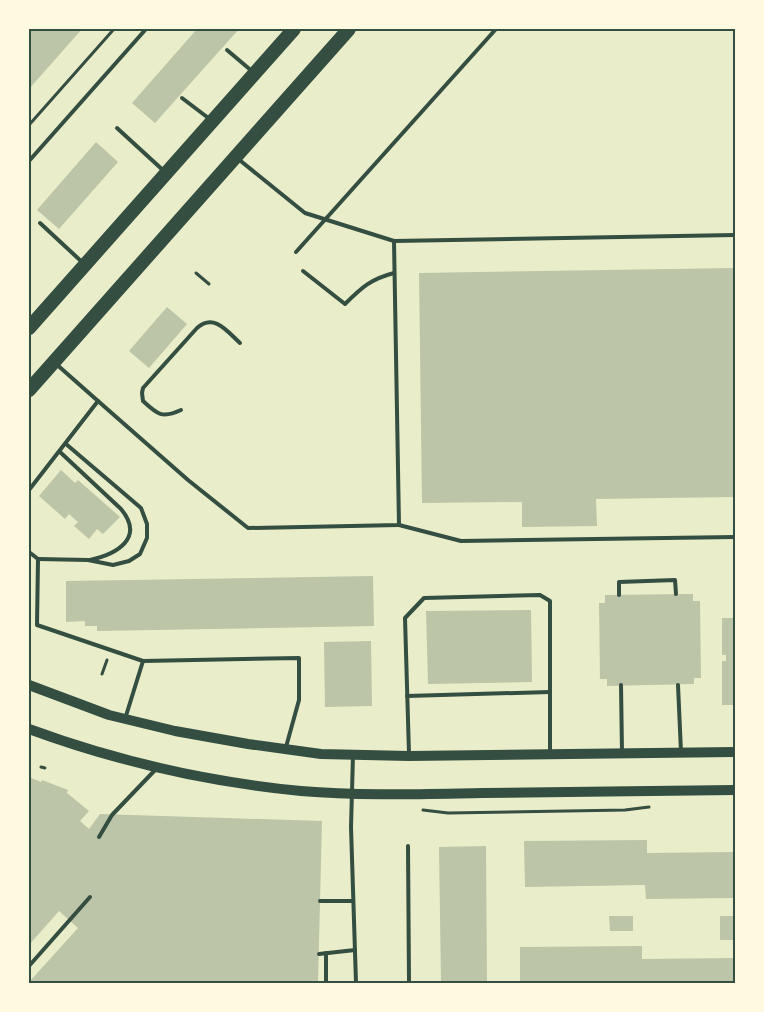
<svg xmlns="http://www.w3.org/2000/svg" width="764" height="1012" font-family="'IBM Plex Serif',serif">
<style>
.building{fill:#bcc5a7}
.lines{fill:none;stroke-linecap:round;stroke-linejoin:round}
.path{stroke:#344e41;stroke-width:3}
.service{stroke:#344e41;stroke-width:4}
.secondary{stroke:#344e41;stroke-width:10}
.trunk{stroke:#344e41;stroke-width:14}
.neatline{fill:none;stroke:#344e41;stroke-width:2}
</style>
<rect width="100%" height="100%" fill="#e9edc9"/>
<!-- building -->
<g class="building">
<polygon points="29,29 82,29 29,89"/>
<polygon points="197,29 239,29 155,123 132,103"/>
<polygon points="96,142 118,162 59,229 37,210"/>
<polygon points="735,268 735,497 596,499 597,526 522,527 522,502 422,503 419,273"/>
<polygon points="167,307 187,324 149,368 129,351"/>
<polygon points="61,470 75,483 78,480 120,517 103,534 97,529 89,539 74,526 78,522 69,514 65,519 39,496"/>
<polygon points="373,576 374,626 97,631 97,626 85,626 85,621 66,622 66,581"/>
<polygon points="693,594 693,601 700,601 701,678 694,678 694,684 607,686 607,679 600,679 599,603 605,603 605,595"/>
<polygon points="531,610 532,682 428,684 426,611"/>
<polygon points="722,618 735,618 735,705 722,705 722,661 726,661 726,655 722,655"/>
<polygon points="371,641 372,706 325,707 324,642"/>
<polygon points="29,777 41,782 42,780 68,790 67,793 89,811 80,821 89,829 100,814 322,821 318,983 30,983 30,981 78,928 59,911 29,945"/>
<polygon points="647,840 647,853 735,852 735,898 646,899 645,885 525,887 524,841"/>
<polygon points="486,846 487,983 441,983 439,847"/>
<polygon points="609,916 633,916 633,931 610,931"/>
<rect x="720" y="916" width="15" height="24"/>
<polygon points="642,946 642,959 735,958 735,983 520,983 520,947"/>
</g>
<g class="lines">
<!-- path -->
<g class="path">
<polyline points="29,125 114,29"/>
<polyline points="196,273 209,284"/>
<polyline points="102,674 107,660"/>
<polyline points="41,767 45,768"/>
<polyline points="423,810 448,813 625,810 649,807"/>
</g>
<!-- service -->
<g class="service">
<polyline points="227,50 253,72"/>
<polyline points="182,98 211,120"/>
<polyline points="117,128 165,172"/>
<polyline points="29,161 146,29"/>
<polyline points="40,223 82,262"/>
<polyline points="394,241 735,235"/>
<polyline points="296,252 496,29"/>
<path d="M303 271 345 304C362 287 371 279 394 273"/>
<polyline points="98,401 188,480 248,528 399,525 394,241 305,213 237,158"/>
<path d="M181 410C162 419 157 414 143 401L142 393 143 388 197 328C214 313 227 331 240 343"/>
<path d="M60 452 121 509C145 538 117 554 90 560"/>
<polyline points="29,490 98,401 55,363"/>
<polyline points="399,525 461,541 735,537"/>
<polyline points="29,552 38,559 37,625 143,661 125,719"/>
<polyline points="38,559 88,560 113,565 129,561 140,554 147,538 147,524 141,508 66,444"/>
<polyline points="619,595 619,582 675,580 676,594"/>
<polyline points="143,661 299,658 299,700 286,747"/>
<polyline points="621,685 622,752"/>
<polyline points="678,685 681,752"/>
<polyline points="407,696 550,692"/>
<polyline points="409,754 405,618 424,598 540,595 550,601 550,753"/>
<polyline points="353,755 351,827 356,983"/>
<polyline points="99,837 112,815 157,768"/>
<polyline points="408,846 409,983"/>
<polyline points="320,901 353,901"/>
<polyline points="326,953 326,983"/>
<polyline points="319,954 355,950"/>
<polyline points="29,966 90,897"/>
</g>
<!-- secondary -->
<g class="secondary">
<polyline points="29,685 109,715 175,731 248,744 321,754 409,756 735,752"/>
<path d="M29 729C116 761 208 782 301 791 361 796 422 794 482 793 566 792 651 791 735 790"/>
</g>
<!-- trunk -->
<g class="trunk">
<polyline points="29,328 294,29"/>
<polyline points="29,390 349,29"/>
</g>
</g>
<!-- border -->
<rect width="764" height="1012" fill="none" stroke="#fefae0" stroke-width="60"/>
<rect x="30" y="30" width="704" height="952" class="neatline"/>
</svg>
